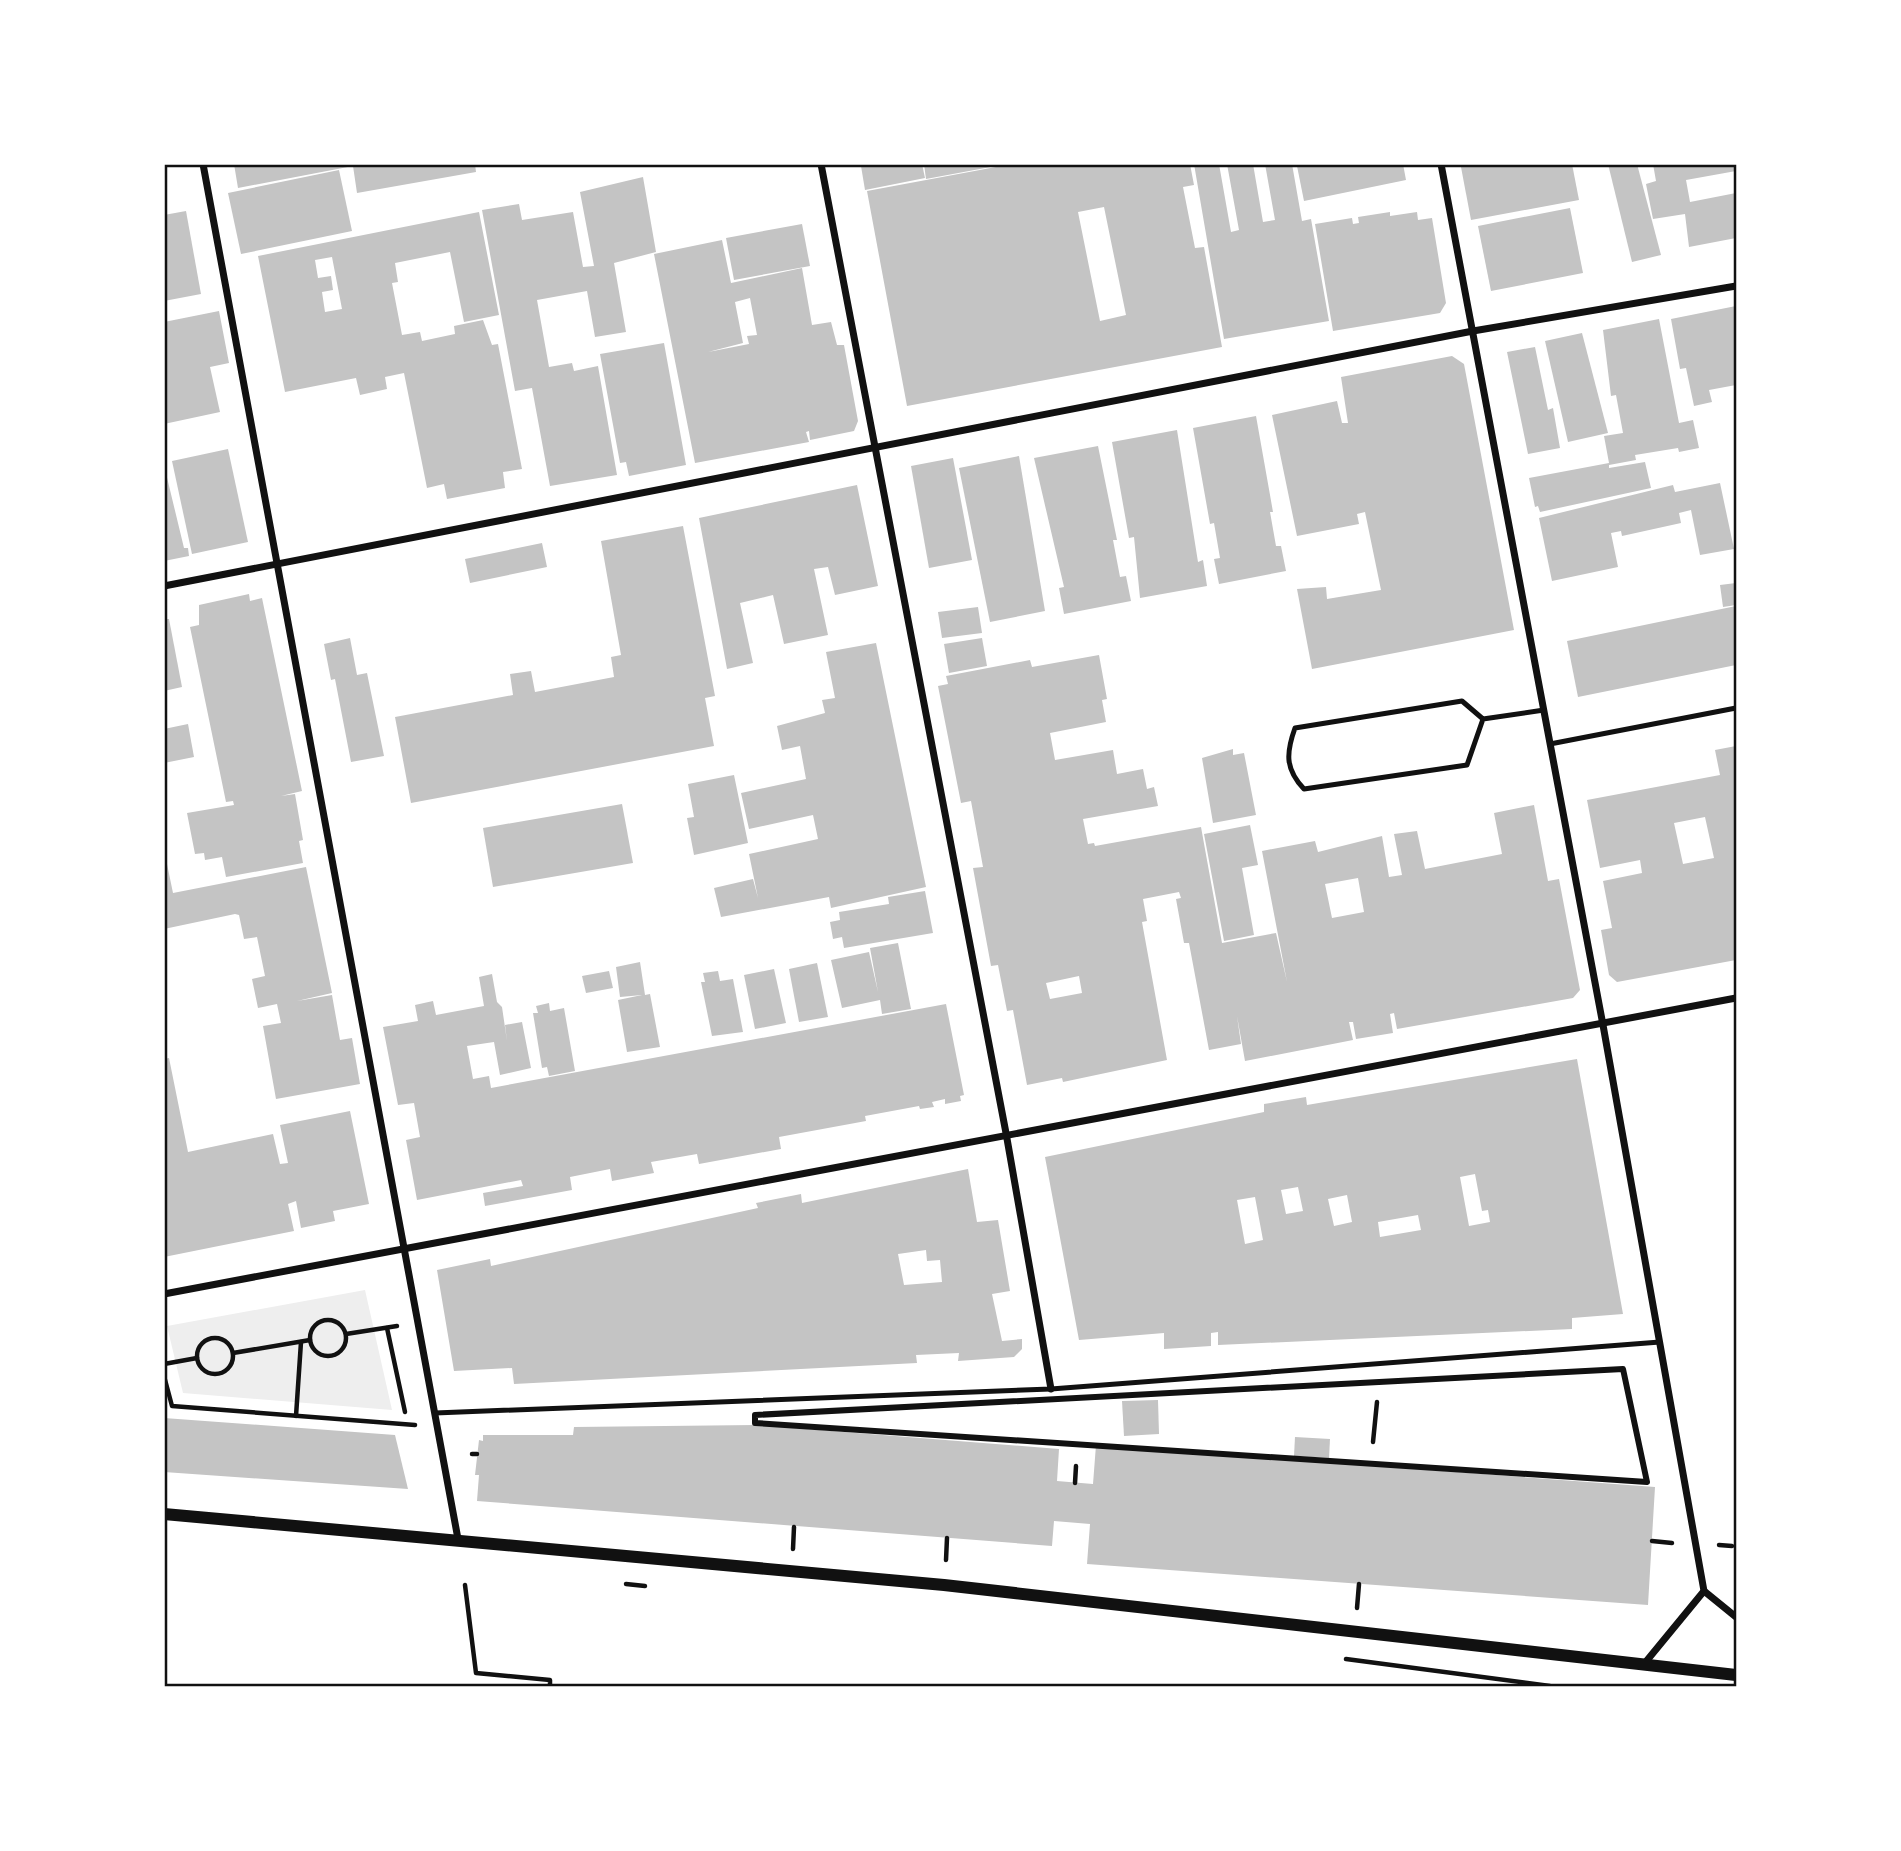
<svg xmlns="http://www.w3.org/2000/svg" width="1901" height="1851" font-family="'IBM Plex Sans',sans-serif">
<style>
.green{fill:#eee}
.building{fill:#c4c4c4;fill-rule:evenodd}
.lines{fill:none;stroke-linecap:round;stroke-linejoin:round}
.path{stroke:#111;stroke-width:4.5}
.service{stroke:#111;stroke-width:5}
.pedestrian{stroke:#111;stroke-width:6}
.minor{stroke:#111;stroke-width:7}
.tertiary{stroke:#111;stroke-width:12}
.neatline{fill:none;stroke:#111;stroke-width:2.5}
</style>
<rect width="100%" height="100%" fill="#fff"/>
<!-- green -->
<polygon class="green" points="365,1290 392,1410 183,1393 167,1326"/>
<!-- building -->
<g class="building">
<polygon points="234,164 475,164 476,172 357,193 353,166 238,188"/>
<polygon points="922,164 925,178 865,190 861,166"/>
<polygon points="924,164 996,164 996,166 926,179"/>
<path d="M1012 164H1190L1194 185 1183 187 1195 248 1204 247 1222 347 907 406 867 191ZM1104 207 1126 315 1100 321 1078 212Z"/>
<polygon points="1194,164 1219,164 1231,232 1239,230 1227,164 1253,164 1263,222 1275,220 1265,164 1292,164 1302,221 1311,219 1329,321 1224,339"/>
<polygon points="1306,164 1403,164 1406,180 1304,201 1297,166"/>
<polygon points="1476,164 1572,164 1579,200 1471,220 1461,167"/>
<polygon points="1608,164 1637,164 1661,255 1632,262"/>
<polygon points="1653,164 1736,164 1736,171 1686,180 1690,202 1736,193 1736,238 1689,247 1685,214 1653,219 1646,184 1656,181"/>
<polygon points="339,170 352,231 241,254 228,193"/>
<polygon points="643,177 656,252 614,263 626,332 595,337 587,291 537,300 549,367 572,363 574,371 598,366 617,475 550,486 532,388 515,391 482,210 519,204 522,220 573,212 583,267 594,266 580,192"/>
<polygon points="1570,208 1583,273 1491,291 1478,226"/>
<polygon points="186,211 201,294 164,301 164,215"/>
<path d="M479 212 499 315 464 322 450 252 395 263 398 282 392 283 402 335 420 332 422 341 455 334 454 326 483 320 492 345 498 344 522 469 503 472 505 488 447 499 444 484 427 488 404 373 385 377 387 389 360 395 356 378 285 392 258 256ZM332 257 342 309 325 312 322 292 333 290 331 276 318 278 315 260Z"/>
<polygon points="1390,212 1390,216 1417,212 1418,220 1432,218 1446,303 1440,313 1333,331 1315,224 1352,218 1353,224 1359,223 1358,217"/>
<polygon points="802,224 810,266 734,280 726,238"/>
<path d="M722 240 731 283 802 268 812 325 831 322 837 345H844L858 421 854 431 810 440 809 431 806 432 809 442 695 463 654 254ZM750 298 757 335 747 336 749 344 708 352 743 343 735 302Z"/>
<polygon points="1736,306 1736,385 1709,390 1712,402 1694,406 1686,368 1680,369 1671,319"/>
<polygon points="219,311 229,363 210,367 220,412 164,424 164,322"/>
<polygon points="1659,319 1679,423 1693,420 1699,448 1679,452 1678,448 1635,455 1636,460 1609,465 1609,468 1645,462 1651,488 1540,512 1538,506 1535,507 1529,478 1609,463 1604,436 1623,433 1616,395 1611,396 1603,330"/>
<polygon points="1582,333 1608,433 1568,442 1545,341"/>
<polygon points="664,343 686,465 629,476 626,462 620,463 600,354"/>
<polygon points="1535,347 1548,410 1553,408 1560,448 1528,454 1507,352"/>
<polygon points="1452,356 1464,364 1514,630 1312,669 1297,589 1326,587 1327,599 1381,590 1365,512 1357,514 1359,524 1297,536 1272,415 1337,401 1342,423 1348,423 1341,377"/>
<polygon points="1256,416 1273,512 1270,512 1276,546 1281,546 1286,571 1219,584 1214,559 1220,558 1214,523 1210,524 1193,428"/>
<polygon points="1177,430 1198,562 1203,560 1207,586 1140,598 1134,537 1129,538 1112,442"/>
<polygon points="1098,446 1117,540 1113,540 1120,577 1126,576 1131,601 1064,614 1059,588 1064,587 1034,458"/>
<polygon points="228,449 248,542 192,554 172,461"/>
<polygon points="1019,456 1045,611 990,622 959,468"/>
<polygon points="953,458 972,560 929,568 911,466"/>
<polygon points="164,465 184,548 188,548 189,556 164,561"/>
<polygon points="1720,483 1734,549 1700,555 1691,510 1679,513 1681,523 1622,536 1621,531 1611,533 1618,567 1552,581 1539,518 1673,485 1675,492"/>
<polygon points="857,485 878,586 835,595 828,567 814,569 828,635 784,644 773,595 740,603 753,663 727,669 699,518"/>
<polygon points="683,526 715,696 705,698 714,746 411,803 395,717 513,695 510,674 531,671 535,692 614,677 611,657 621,655 601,541"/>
<polygon points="542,543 547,567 470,583 465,559"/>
<polygon points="1736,583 1736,605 1723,607 1720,585"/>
<polygon points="249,594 250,601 262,598 302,791 281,796 295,794 303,840 299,841 303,863 226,877 222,857 205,860 204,853 195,854 187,813 234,805 233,801 226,802 190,627 199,625 199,605"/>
<polygon points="1736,606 1736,665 1578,697 1567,641"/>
<polygon points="978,607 982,633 942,638 938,612"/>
<polygon points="164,619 169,619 182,687 164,691"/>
<polygon points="350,638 357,675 367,673 384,756 351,762 335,679 331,680 324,644"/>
<polygon points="982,638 987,666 949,673 944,644"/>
<polygon points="876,643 926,887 831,908 829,897 721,917 714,888 753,879 758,898 749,854 818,839 813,815 749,829 741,793 806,779 800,746 782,750 777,726 825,713 822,700 835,698 826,652"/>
<path d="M1099 655 1107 699 1102 700 1106 722 1050 733 1055 760 1113 750 1117 774 1143 769 1147 789 1154 787 1158 806 1083 819 1088 844 1094 843 1095 846 1201 827 1222 943 1276 933 1287 982 1262 851 1315 841 1318 852 1382 836 1389 877 1402 875 1394 834 1417 831 1425 869 1502 854 1494 813 1534 805 1548 881 1559 879 1580 990 1573 998 1397 1029 1394 1013 1390 1014 1393 1033 1356 1039 1353 1022H1349L1353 1040 1245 1061 1237 1016 1241 1044 1209 1050 1189 943H1184L1176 899 1181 898 1179 892 1143 899 1147 921 1142 922 1167 1060 1063 1082 1062 1078 1027 1085 1013 1010 1007 1011 998 965 991 966 973 868 983 867 971 801 961 803 938 686 948 684 946 676 1030 660 1032 667ZM1358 878 1364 912 1332 918 1325 884ZM1079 976 1082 993 1050 999 1046 983Z"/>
<polygon points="188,724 194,757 164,763 164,729"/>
<path d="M1736 746V960L1617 982 1609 975 1601 930 1612 928 1603 881 1642 873 1640 860 1600 868 1587 800 1720 775 1715 750ZM1705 817 1714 858 1683 864 1674 823Z"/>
<polygon points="1233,749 1233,755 1244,753 1256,815 1213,823 1202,758"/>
<polygon points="734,775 748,843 694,855 687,818 694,817 688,784"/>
<polygon points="622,804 633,863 493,887 483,828"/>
<polygon points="1250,825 1258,865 1242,868 1254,935 1224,941 1204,834"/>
<polygon points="164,864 167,864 173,893 306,867 332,993 297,1001 332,995 340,1040 352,1038 360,1084 276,1099 263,1026 281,1023 277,1004 258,1008 252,979 265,976 257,937 244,939 239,915 235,914 164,929"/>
<polygon points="925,891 933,933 844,948 842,937 833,939 830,922 840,920 839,912 889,904 888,897"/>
<polygon points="898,943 911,1009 882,1014 880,1000 842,1008 831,960 869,952 878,992 870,948"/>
<polygon points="640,962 645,995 650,994 660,1047 627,1052 618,1000 642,995 620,997 616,967"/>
<polygon points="817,963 828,1017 799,1022 789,969"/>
<polygon points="774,969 786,1023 755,1029 744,975"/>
<polygon points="609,971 613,988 586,993 582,976"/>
<polygon points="718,971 720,981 733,979 743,1032 712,1036 701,982 705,982 703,973"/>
<polygon points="492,974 497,1002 502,1007 507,1041 505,1025 522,1022 531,1068 500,1075 494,1042 467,1046 473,1079 489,1076 491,1088 946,1004 964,1095 960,1096 961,1101 945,1104 945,1099 932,1102 934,1107 920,1109 919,1106 865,1116 866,1121 779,1137 781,1149 699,1164 697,1154 651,1162 654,1173 612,1181 610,1169 570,1177 572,1190 485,1206 483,1193 523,1186 521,1180 417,1200 406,1140 420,1137 414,1103 398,1105 383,1027 418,1021 415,1005 433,1001 436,1015 484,1006 479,977"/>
<polygon points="549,1003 550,1011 564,1008 575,1071 549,1076 547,1067 542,1068 533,1013 538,1013 536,1006"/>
<polygon points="169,1058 188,1152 273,1134 280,1164 288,1163 280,1125 350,1111 369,1204 333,1211 335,1221 301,1228 296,1201 288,1204 294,1231 164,1257 164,1059"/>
<path d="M1577 1059 1623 1314 1572 1318V1329L1218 1345V1332L1211 1333V1346L1164 1349V1333L1079 1340 1045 1157 1264 1112V1104L1306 1097 1307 1105ZM1475 1174 1482 1211 1488 1210 1490 1222 1469 1226 1460 1177ZM1298 1187 1303 1211 1286 1214 1281 1190ZM1347 1195 1352 1222 1334 1226 1328 1199ZM1255 1197 1263 1240 1245 1244 1237 1200ZM1418 1215 1421 1230 1380 1237 1378 1222Z"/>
<path d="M968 1169 977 1222 998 1220 1010 1291 992 1294 1002 1341 1022 1339V1349L1014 1357 958 1361 959 1353 916 1355 917 1363 514 1384 512 1368 454 1371 437 1270 490 1259 491 1266 758 1208 756 1203 801 1194 802 1203ZM926 1250 927 1261 940 1260 942 1282 904 1285 898 1254Z"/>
<polygon points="1158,1400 1159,1434 1124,1436 1122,1401"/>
<polygon points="164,1418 395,1435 408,1489 164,1472"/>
<polygon points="756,1425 1059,1449 1057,1481 1093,1484 1096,1445 1655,1487 1648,1605 1087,1564 1090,1524 1054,1521 1052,1546 477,1501 479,1475 475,1475 479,1440 483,1441 483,1435 573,1435 574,1427"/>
<polygon points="1295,1437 1330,1439 1329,1458 1294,1456"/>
</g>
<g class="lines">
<!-- path -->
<g class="path">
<circle cx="328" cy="1338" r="18"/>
<polyline points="387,1328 405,1412"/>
<polyline points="346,1334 397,1326"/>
<circle cx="215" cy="1356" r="18"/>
<polyline points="233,1353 310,1340"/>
<polyline points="164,1364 197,1358"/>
<polyline points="164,1376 172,1406 415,1425"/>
<polyline points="296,1416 301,1342"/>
<polyline points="1373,1442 1377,1402"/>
<polyline points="472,1454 477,1454"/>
<polyline points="1075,1483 1076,1466"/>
<polyline points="1652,1541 1672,1543"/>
<polyline points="1719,1545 1732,1546"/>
<polyline points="793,1549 794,1527"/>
<polyline points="946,1560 947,1538"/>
<polyline points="626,1584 645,1586"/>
<polyline points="465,1585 476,1673 550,1680 550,1686"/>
<polyline points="1357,1608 1359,1584"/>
<polyline points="1346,1659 1550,1686"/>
</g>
<!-- service -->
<g class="service">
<path d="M1483 719 1467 765 1304 789C1285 769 1286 753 1295 728L1462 701 1483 719 1544 710"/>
<polyline points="1550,744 1736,708"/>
<polyline points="435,1413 1051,1389 1660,1342"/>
</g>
<!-- pedestrian -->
<polygon class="pedestrian" points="1623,1369 1647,1482 755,1423 755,1415"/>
<!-- minor -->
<g class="minor">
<polyline points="203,164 458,1539"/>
<polyline points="821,164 1006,1133 1051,1389"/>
<polyline points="1441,164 1603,1025 1704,1591 1644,1664"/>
<polyline points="164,586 1473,331 1736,286"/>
<polyline points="164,1294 1736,998"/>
<polyline points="1704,1591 1736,1617"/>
</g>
<!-- tertiary -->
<polyline class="tertiary" points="164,1514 944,1585 1736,1675"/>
</g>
<!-- border -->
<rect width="1901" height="1851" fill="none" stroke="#ffffff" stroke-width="332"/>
<rect x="166" y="166" width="1569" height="1519" class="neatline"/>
</svg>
